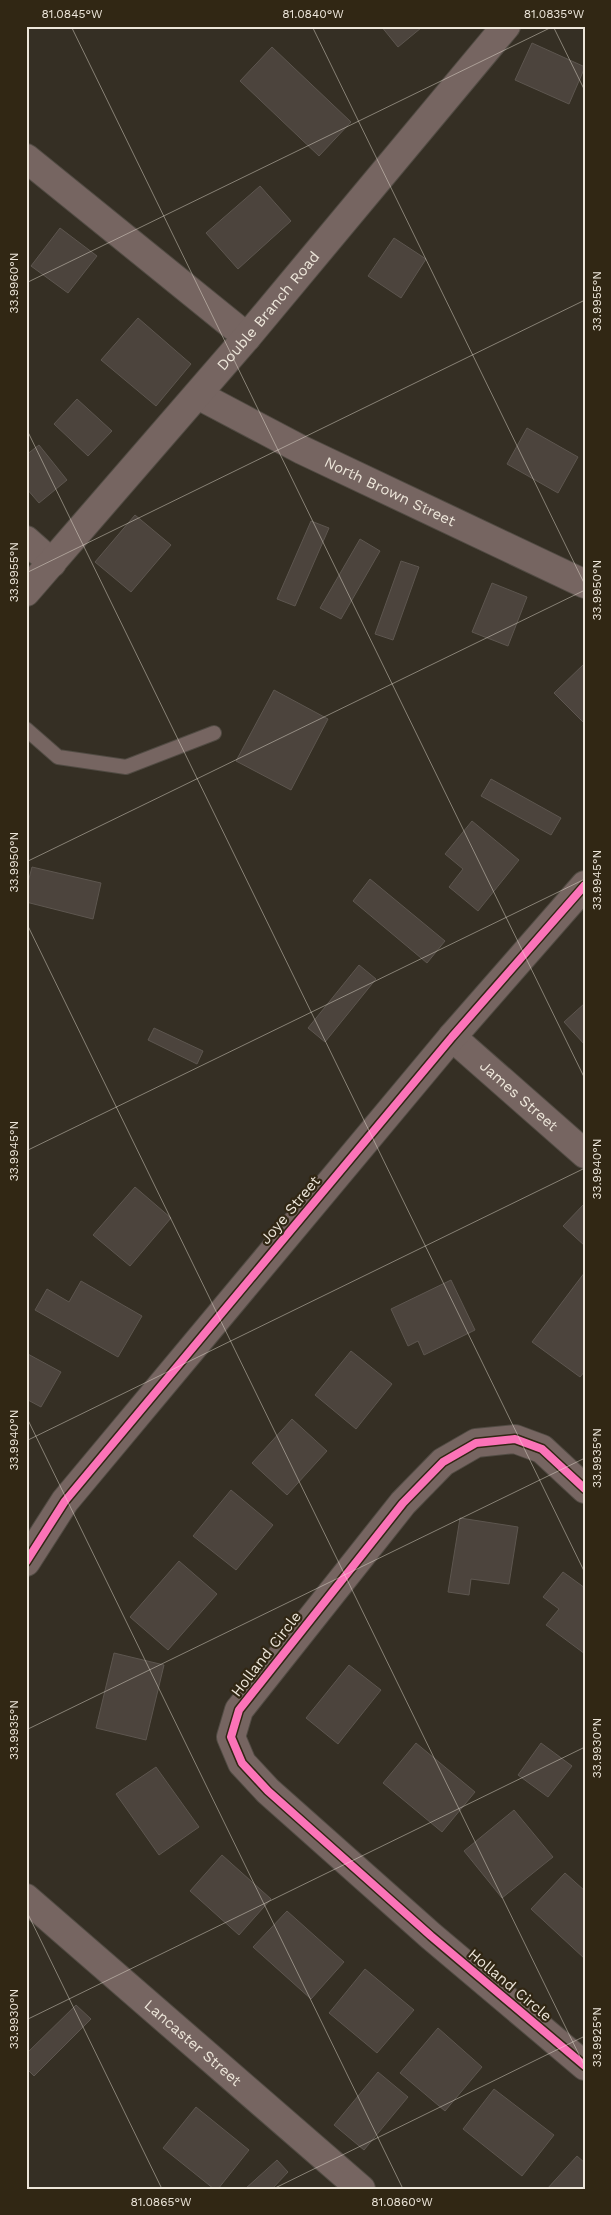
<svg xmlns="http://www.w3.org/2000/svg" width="611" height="2215" font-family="'Work Sans',sans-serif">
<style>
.building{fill:#4c443d;stroke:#5d564f}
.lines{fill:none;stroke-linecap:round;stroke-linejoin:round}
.service-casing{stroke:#514b43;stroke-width:16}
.minor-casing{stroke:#514b43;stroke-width:30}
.service{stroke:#766561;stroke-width:14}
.minor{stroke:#766561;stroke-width:28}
.cycleway-casing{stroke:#312714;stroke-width:11}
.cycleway{stroke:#fb73b8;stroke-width:8}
.ticks{fill:none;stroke:#ede6da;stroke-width:1;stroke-opacity:0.45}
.labels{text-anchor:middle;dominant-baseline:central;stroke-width:4.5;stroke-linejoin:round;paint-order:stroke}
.street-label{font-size:15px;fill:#ede6da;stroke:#312714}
.neatline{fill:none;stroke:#ede6da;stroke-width:2}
.ticks-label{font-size:12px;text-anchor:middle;fill:#ede6da}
</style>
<rect width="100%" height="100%" fill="#352f24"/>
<!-- building -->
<g class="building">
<polygon points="381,26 420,26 421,28 398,47"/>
<polygon points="532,43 585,67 569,104 515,80"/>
<polygon points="272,47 351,122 319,156 240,81"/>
<polygon points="260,186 291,221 238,269 206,233"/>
<polygon points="60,228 97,256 68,293 31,266"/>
<polygon points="394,238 426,259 401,298 368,276"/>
<polygon points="138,318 191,364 156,406 101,360"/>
<polygon points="77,399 112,431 88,456 54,424"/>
<polygon points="527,428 578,457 558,493 507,464"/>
<polygon points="39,445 67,480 39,503 26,488 26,455"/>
<polygon points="135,515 171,545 131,592 95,562"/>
<polygon points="311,521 329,528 295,606 277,599"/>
<polygon points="360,539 380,551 341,619 320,608"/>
<polygon points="401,561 419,567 393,640 375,634"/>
<polygon points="492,583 527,597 508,646 472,632"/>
<polygon points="585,663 585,724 554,693"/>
<polygon points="274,690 328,719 291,790 236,761"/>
<polygon points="491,779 561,818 551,835 481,796"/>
<polygon points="472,821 519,860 478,911 449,887 463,869 445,854"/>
<polygon points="32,867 101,883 93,919 26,902 26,890"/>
<polygon points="370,879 445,941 427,963 353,901"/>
<polygon points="359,965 376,979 325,1042 308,1028"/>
<polygon points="585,1003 585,1045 564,1022"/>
<polygon points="154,1028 203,1051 197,1064 148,1040"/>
<polygon points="135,1187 171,1218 130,1266 93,1235"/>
<polygon points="585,1203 585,1246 563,1226"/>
<polygon points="585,1272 585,1371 580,1377 532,1342"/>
<polygon points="451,1280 475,1330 424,1355 418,1341 408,1346 391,1309"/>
<polygon points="81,1281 142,1316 118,1357 35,1310 47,1289 69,1302"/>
<polygon points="351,1351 392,1384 356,1429 315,1395"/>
<polygon points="26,1353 61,1372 41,1407 26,1399"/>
<polygon points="292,1419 327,1451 287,1495 252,1463"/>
<polygon points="231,1490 273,1525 236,1570 193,1536"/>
<polygon points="460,1518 518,1527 509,1584 471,1579 469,1595 448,1592"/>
<polygon points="179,1561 217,1594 168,1650 130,1617"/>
<polygon points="563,1572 585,1588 585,1654 546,1625 559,1609 543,1597"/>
<polygon points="114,1653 164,1665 146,1740 96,1728"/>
<polygon points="349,1665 381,1690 338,1744 306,1718"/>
<polygon points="416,1743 475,1792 442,1832 383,1783"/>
<polygon points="541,1743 572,1766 548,1797 518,1775"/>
<polygon points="156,1767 199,1827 159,1855 116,1794"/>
<polygon points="514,1810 553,1857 502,1898 464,1851"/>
<polygon points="222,1855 271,1899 239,1935 190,1891"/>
<polygon points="565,1873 585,1891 585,1959 531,1909"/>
<polygon points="287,1911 344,1962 311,1999 253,1947"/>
<polygon points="365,1969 414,2010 377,2053 329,2013"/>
<polygon points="76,2005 91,2019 34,2076 26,2068 26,2054"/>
<polygon points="438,2028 482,2067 445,2111 400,2073"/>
<polygon points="378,2072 408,2097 364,2150 334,2125"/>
<polygon points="494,2089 554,2135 522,2176 463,2129"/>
<polygon points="196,2107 249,2150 218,2189 214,2189 163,2148"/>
<polygon points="577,2156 585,2163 585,2189 547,2189"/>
<polygon points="277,2160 288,2172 272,2189 245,2189"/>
</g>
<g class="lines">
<defs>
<polyline id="service" points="26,729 58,757 126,767 214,733"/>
<g id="minor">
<polyline points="26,158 247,337"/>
<path id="s1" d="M198 395 302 450 585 584"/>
<polyline points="26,540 52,563"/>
<path id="s2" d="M26 592 247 337 506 26"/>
<path id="s3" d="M452 1037 585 1154"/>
<polyline points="585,1489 542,1449 515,1439 476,1443 443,1462 403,1503 239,1710 231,1737 242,1763 268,1791 431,1936 585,2066"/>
<polyline points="26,1562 65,1501 452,1037 585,885"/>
<path id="s4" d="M26 1898 361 2189"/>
</g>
</defs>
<!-- service casing -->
<use href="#service" class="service-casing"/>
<!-- minor casing -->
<use href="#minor" class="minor-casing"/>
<!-- service -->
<use href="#service" class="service"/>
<!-- minor -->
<use href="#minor" class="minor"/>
<defs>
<g id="cycleway">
<polyline points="585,1489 542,1449 515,1439 476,1443 443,1462 403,1503 239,1710 231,1737 242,1763 268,1791 431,1936 585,2066"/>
<polyline points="26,1562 65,1501 452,1037 585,885"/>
</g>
</defs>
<!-- cycleway casing -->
<use href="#cycleway" class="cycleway-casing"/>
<!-- cycleway -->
<use href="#cycleway" class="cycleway"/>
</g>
<!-- ticks -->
<path class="ticks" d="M71 26 585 1079M312 26 585 585M553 26 585 91M26 283 554 26M26 428 585 1573M26 573 585 300M26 862 585 590M26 922 585 2067M26 1151 585 879M26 1416 403 2189M26 1441 585 1168M26 1730 585 1458M26 1910 162 2189M26 2020 585 1747M273 2189 585 2036"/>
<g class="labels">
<!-- street labels -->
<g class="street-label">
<text stroke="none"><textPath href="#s2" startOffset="371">Double Branch Road</textPath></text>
<text stroke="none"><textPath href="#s1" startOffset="215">North Brown Street</textPath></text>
<text stroke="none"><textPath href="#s3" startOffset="89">James Street</textPath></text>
<text transform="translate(290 1210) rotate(-50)">Joye Street</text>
<text transform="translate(266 1654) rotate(-52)">Holland Circle</text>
<text transform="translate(510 1985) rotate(40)">Holland Circle</text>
<text stroke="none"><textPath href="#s4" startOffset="221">Lancaster Street</textPath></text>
</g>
</g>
<!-- border -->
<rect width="611" height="2215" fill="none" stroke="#312714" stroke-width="55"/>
<rect x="28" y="28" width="556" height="2160" class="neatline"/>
<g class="ticks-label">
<text x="72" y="18">81.0845°W</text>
<text x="313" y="18">81.0840°W</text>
<text x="554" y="18">81.0835°W</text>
<text transform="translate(14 283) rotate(-90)" y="4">33.9960°N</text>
<text transform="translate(597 301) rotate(-90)" y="4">33.9955°N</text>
<text transform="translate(14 572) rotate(-90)" y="4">33.9955°N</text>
<text transform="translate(597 590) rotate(-90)" y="4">33.9950°N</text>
<text transform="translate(14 862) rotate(-90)" y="4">33.9950°N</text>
<text transform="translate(597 880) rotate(-90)" y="4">33.9945°N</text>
<text transform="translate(14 1151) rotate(-90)" y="4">33.9945°N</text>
<text transform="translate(597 1169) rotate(-90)" y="4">33.9940°N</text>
<text transform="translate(14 1440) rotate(-90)" y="4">33.9940°N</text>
<text transform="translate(597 1458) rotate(-90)" y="4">33.9935°N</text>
<text transform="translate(14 1730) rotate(-90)" y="4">33.9935°N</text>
<text transform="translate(597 1748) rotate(-90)" y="4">33.9930°N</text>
<text transform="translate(14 2019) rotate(-90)" y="4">33.9930°N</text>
<text transform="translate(597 2037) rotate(-90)" y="4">33.9925°N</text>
<text x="161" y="2206">81.0865°W</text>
<text x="402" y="2206">81.0860°W</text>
</g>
</svg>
